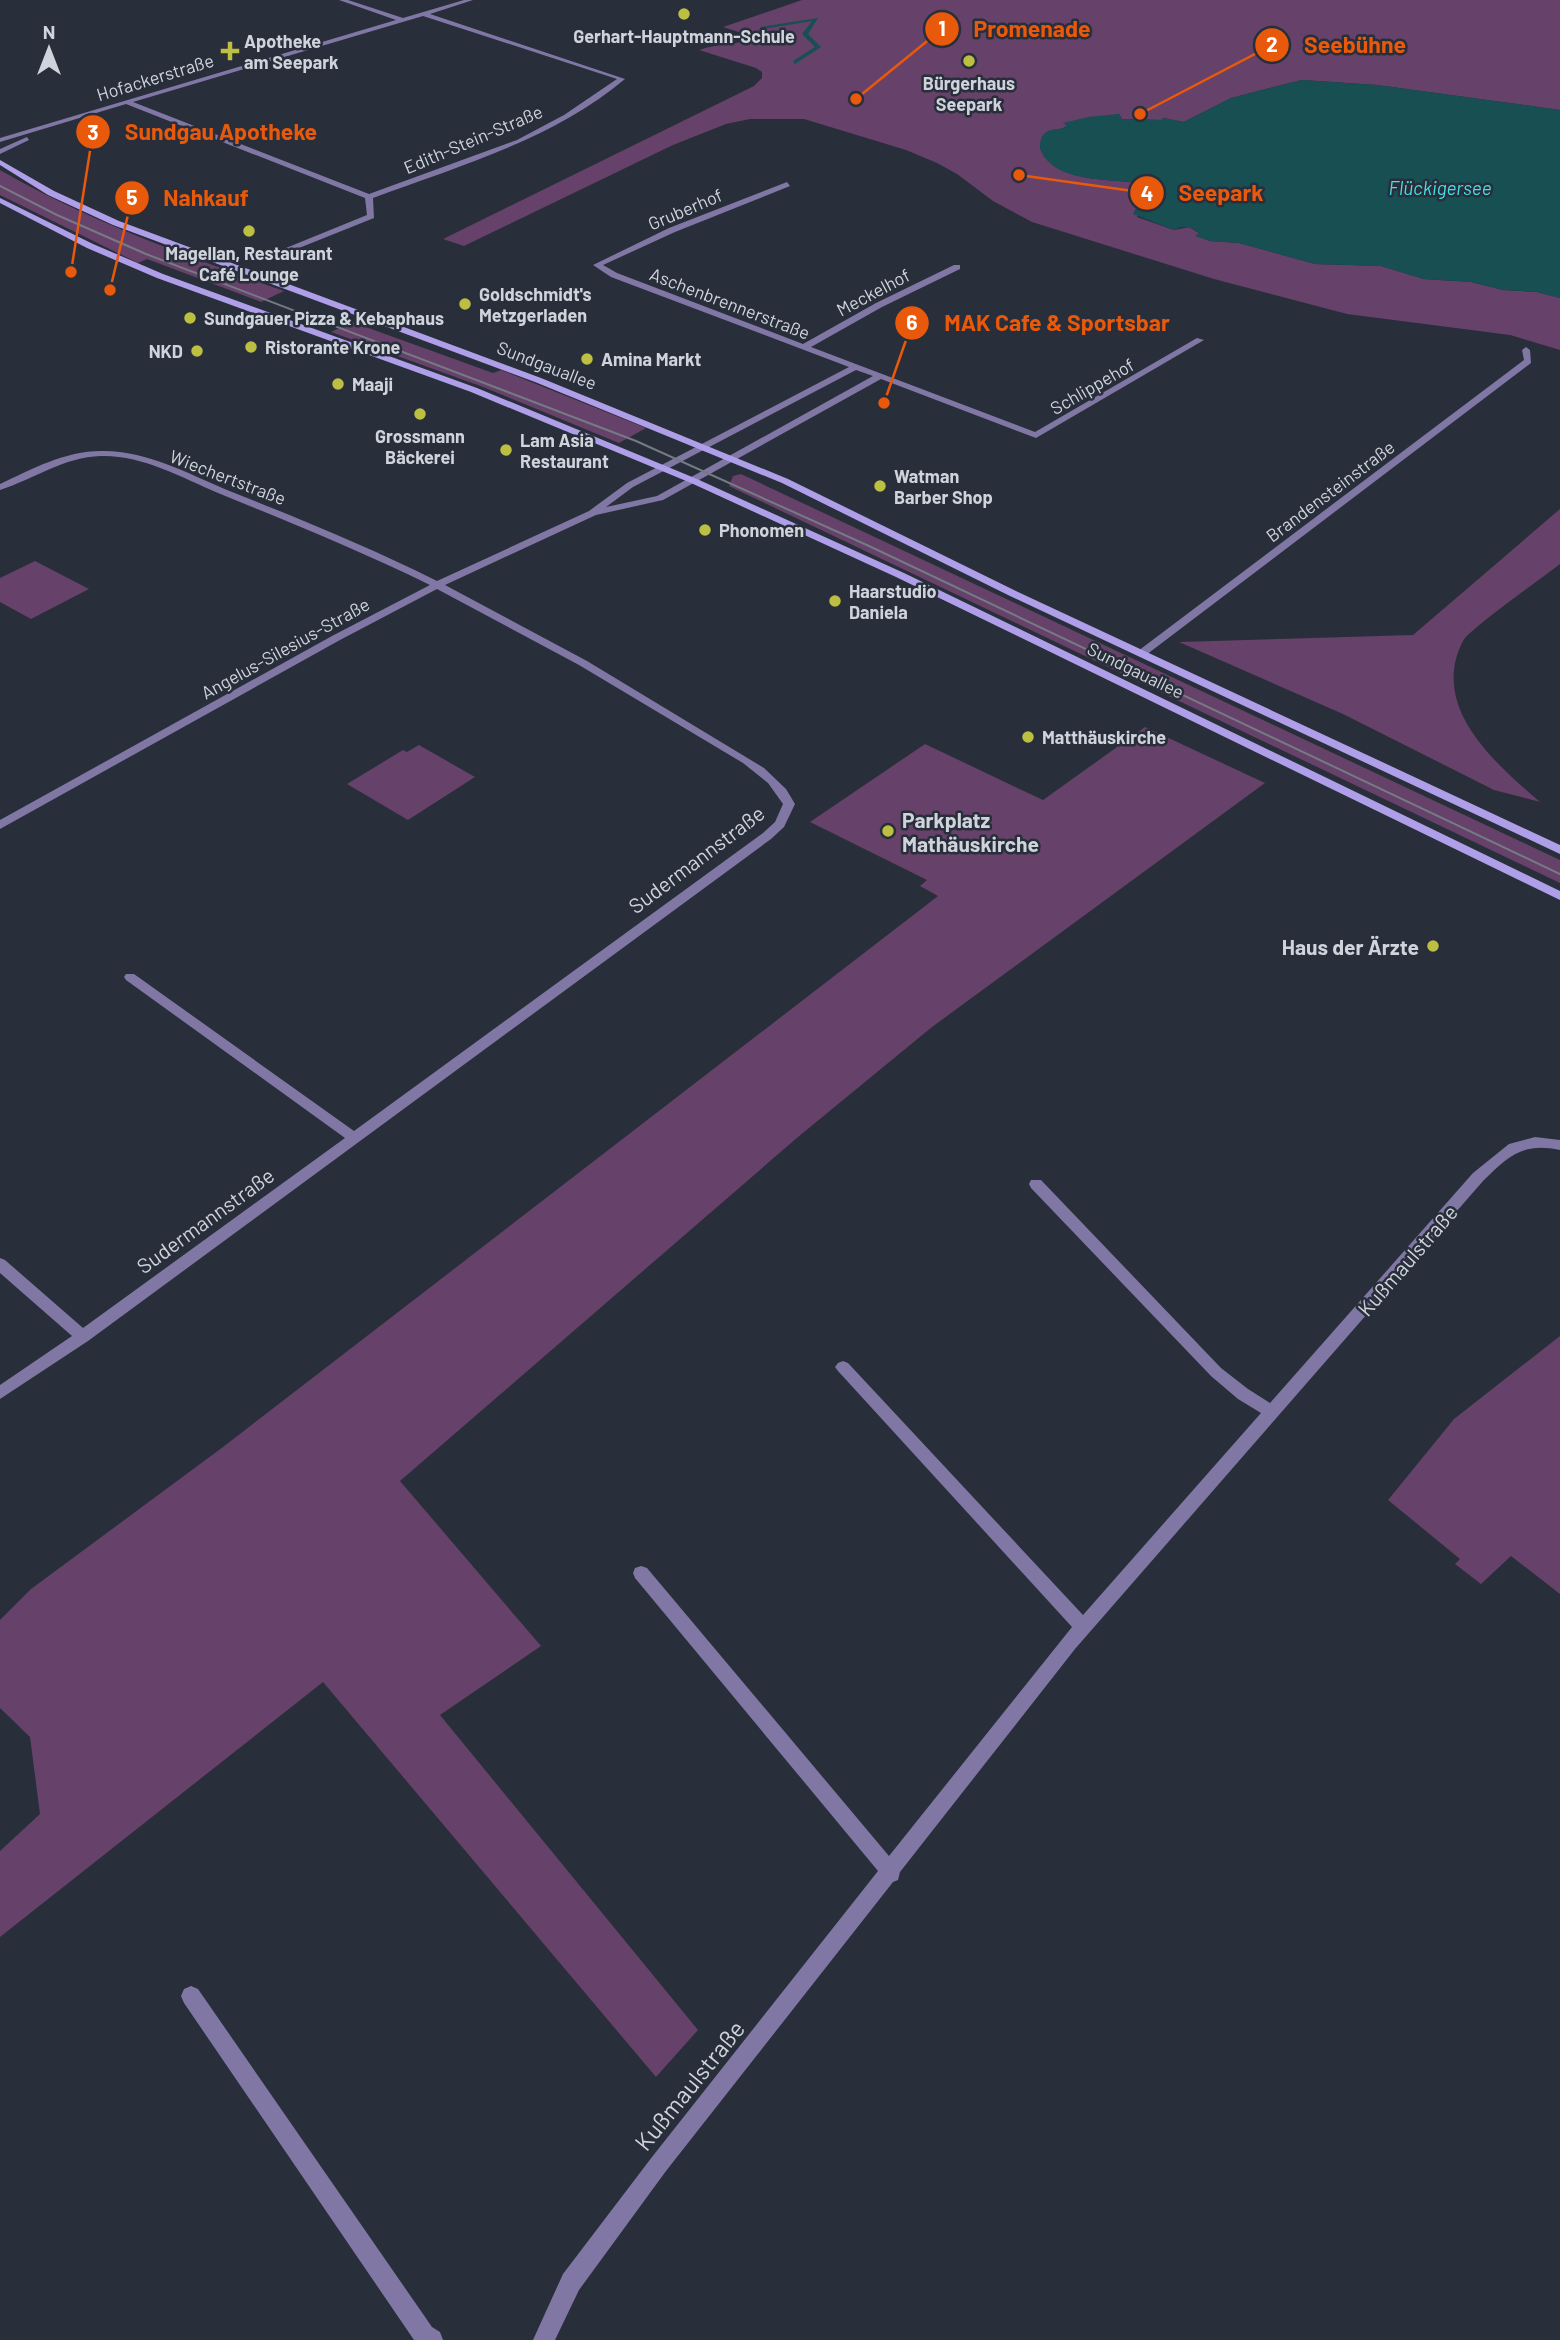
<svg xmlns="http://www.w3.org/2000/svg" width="1560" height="2340" font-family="Barlow,sans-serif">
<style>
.green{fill:#664169}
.water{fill:#174f53}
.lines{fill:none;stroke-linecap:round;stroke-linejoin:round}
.stream{fill:#174f53;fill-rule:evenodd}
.street{fill:#8077a5;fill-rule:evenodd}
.secondary{fill:#af9fe9;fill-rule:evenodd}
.tram{stroke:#757b85;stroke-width:2}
.poi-dot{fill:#bdbf43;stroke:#282e3a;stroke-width:2.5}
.labels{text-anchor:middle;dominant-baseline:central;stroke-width:5;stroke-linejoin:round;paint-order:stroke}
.far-poi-label{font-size:18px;font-weight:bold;fill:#cfd4dc;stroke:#282e3a;text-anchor:start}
.far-street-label{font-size:18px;fill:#cfd4dc;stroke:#282e3a}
.far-water-label{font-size:19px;font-style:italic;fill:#44dfe9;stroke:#282e3a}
.poi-label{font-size:21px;font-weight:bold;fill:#cfd4dc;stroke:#282e3a;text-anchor:start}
.street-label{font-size:21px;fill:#cfd4dc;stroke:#282e3a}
.near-street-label{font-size:24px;fill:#cfd4dc;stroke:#282e3a}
.leader{fill:none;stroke:#e8590c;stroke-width:2.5}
.callout-dot{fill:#e8590c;stroke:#282e3a;stroke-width:2.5}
.mark-label{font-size:21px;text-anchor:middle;font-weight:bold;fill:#fff}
.callout-label{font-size:23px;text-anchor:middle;font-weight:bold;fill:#e8590c;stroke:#282e3a;stroke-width:5;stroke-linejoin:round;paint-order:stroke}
</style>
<rect width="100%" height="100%" fill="#282e3a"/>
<!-- green -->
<g class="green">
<path d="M802 0H1560V110L1377 85 1302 80 1231 98 1184 122 1163 118 1162 120 1122 119 1119 114 1065 123 1067 126C1051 135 1046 122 1040 148 1056 191 1133 174 1164 189L1167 197 1147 203 1137 217 1174 230 1189 227 1199 233 1196 236 1210 241 1239 243 1315 264 1381 266 1424 279 1471 282 1503 290 1537 292 1560 298V350L1510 335 1347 314 1214 279 1032 222 993 201 957 174 937 163 906 150 804 119H750L726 124 673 145 464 246 443 239 754 86 762 78V72L756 68 699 50C718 43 738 45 757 38L723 27Z"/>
<path d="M0 170C90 222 187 256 284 291L261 302 147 259 138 263 0 195Z"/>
<polygon points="352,322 493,373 501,370 646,428 619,443 483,387 331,332"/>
<polygon points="741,474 1560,860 1560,883 729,486 733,476"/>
<path d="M1560 509V564C1545 576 1468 630 1463 641 1429 707 1495 763 1540 802L1494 790 1343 714 1179 642 1413 635Z"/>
<polygon points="35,561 89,589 31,619 0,602 0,578"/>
<polygon points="1145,727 1265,783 932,1027 798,1137 400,1481 541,1646 440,1715 698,2030 656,2077 323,1682 0,1937 0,1851 40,1814 30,1737 0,1708 0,1620 31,1589 223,1447 938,896 920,886 927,880 810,822 925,744 1043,800"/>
<polygon points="419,745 475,777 408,820 347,784 403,750 407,752"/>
<polygon points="1560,1336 1560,1594 1511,1556 1481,1584 1455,1564 1460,1559 1388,1500 1454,1419"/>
</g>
<!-- water -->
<path class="water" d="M1302 80 1377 85 1560 110V298L1537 292 1503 290 1471 282 1424 279 1381 266 1315 264 1239 243 1211 241 1195 236 1199 233C1192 226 1183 225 1174 230L1133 214 1136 208 1167 197 1164 189C1133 174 1055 191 1040 148 1040 129 1051 130 1065 128L1067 125 1063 123 1088 117 1119 114 1122 119 1161 120 1163 118 1184 122 1231 98Z"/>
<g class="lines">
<!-- stream -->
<polygon class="stream" points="818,18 808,34 821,47 795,64 793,61 815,47 802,34 812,21 763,29 760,27"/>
<!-- street -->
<g class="street">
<path d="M339 0H348L403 18 464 0H473L430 14 625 79C554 139 459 166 373 198L374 218 284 254H281V250L367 215 365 198 126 104 0 142V138L396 20ZM423 16 617 79 564 115 517 140 369 194 133 102Z"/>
<polygon points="27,137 29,140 0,154 0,149"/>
<path d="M787 182 790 186 675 232 603 265 617 273 803 344 876 303 954 265H960V269L882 307 811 347 1035 432 1197 338 1204 340 1036 438 881 379 663 500 596 515 445 585 587 661 764 768 786 789 795 804 784 827 771 839 88 1341 0 1399V1385L72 1336 0 1273V1258L5 1260 83 1328 345 1138 126 980 124 977 126 974H134L354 1131 763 833 775 822 783 804 768 783 743 763 579 665 437 589 340 640 0 829V820L332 636 430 585C361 551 289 522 218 493 181 477 142 455 101 456 64 457 34 479 0 490V484C32 469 65 451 101 451 145 450 187 473 227 490 298 518 369 547 437 581L589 511 627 483 849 367 611 277 593 265 669 228ZM856 370 873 376 657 496 606 507 633 487Z"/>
<polygon points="1526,347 1530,350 1531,363 1146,655 1138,655 1138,651 1524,360 1522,350"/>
<path d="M1535 1137 1560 1140V1150C1523 1142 1508 1156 1483 1181L1075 1649 900 1872 898 1880 893 1882 666 2171 579 2290 555 2340H533L563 2274 652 2157 878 1871 635 1578 633 1573 635 1568 641 1566 647 1568 889 1856 1072 1627 838 1371 835 1367 838 1363 843 1361 848 1363 1083 1615 1261 1413 1238 1399 1211 1376 1031 1188 1029 1184 1031 1180H1041L1221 1368 1248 1389 1270 1403 1473 1173 1509 1144Z"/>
<polygon points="191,1986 198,1989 432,2327 440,2332 443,2340 414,2340 184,2003 181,1996 184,1989"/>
</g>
<!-- secondary -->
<g class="secondary">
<polygon points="0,160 54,191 119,221 541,378 788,479 1018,592 1560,845 1560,854 1010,596 782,483 535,382 113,225 48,195 0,165"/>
<polygon points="0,198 93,244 163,274 477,388 697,479 904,573 1560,891 1560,900 896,577 691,483 471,392 157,278 87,248 0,203"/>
</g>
<!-- tram -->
<polyline class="tram" points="0,186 57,215 146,254 636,441 869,546 1560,874"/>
</g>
<!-- markers -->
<g class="poi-dot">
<circle cx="684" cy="14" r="7"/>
<path d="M226.5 40.5h7v7h7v7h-7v7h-7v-7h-7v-7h7z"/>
<circle cx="969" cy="61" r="7"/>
<circle cx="249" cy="231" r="7"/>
<circle cx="465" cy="304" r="7"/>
<circle cx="190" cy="318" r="7"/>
<circle cx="251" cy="347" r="7"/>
<circle cx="197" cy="351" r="7"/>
<circle cx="587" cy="359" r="7"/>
<circle cx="338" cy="384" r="7"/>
<circle cx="420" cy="414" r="7"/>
<circle cx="506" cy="450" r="7"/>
<circle cx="880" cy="486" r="7"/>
<circle cx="705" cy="530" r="7"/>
<circle cx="835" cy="601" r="7"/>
<circle cx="1028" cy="737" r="7"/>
<circle cx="888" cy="831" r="7"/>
<circle cx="1433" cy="946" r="7"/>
</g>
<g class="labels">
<!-- far-poi labels -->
<g class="far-poi-label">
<text x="684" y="36" text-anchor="middle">Gerhart-Hauptmann-Schule</text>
<text x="244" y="41">Apotheke<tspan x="244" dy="21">am Seepark</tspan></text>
<text x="969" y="83" text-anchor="middle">Bürgerhaus<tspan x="969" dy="21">Seepark</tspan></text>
<text x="249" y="253" text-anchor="middle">Magellan, Restaurant<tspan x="249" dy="21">Café Lounge</tspan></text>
<text x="479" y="294">Goldschmidt's<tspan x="479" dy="21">Metzgerladen</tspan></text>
<text x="204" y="318">Sundgauer Pizza &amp; Kebaphaus</text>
<text x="265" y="347">Ristorante Krone</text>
<text x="183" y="351" text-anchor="end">NKD</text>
<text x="601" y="359">Amina Markt</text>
<text x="352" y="384">Maaji</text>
<text x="420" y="436" text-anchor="middle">Grossmann<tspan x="420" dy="21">Bäckerei</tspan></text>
<text x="520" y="440">Lam Asia<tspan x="520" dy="21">Restaurant</tspan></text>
<text x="894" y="476">Watman<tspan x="894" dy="21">Barber Shop</tspan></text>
<text x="719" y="530">Phonomen</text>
<text x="849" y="591">Haarstudio<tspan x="849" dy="21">Daniela</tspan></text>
<text x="1042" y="737">Matthäuskirche</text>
</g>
<!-- far-street labels -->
<g class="far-street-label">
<text transform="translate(155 77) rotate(-17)">Hofackerstraße</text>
<text transform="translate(473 139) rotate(-23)">Edith-Stein-Straße</text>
<text transform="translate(685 209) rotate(-23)">Gruberhof</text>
<text transform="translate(873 292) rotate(-28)">Meckelhof</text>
<text transform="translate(730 303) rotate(21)">Aschenbrennerstraße</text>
<text transform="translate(547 365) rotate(21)">Sundgauallee</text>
<text transform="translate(1092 386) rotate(-30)">Schlippehof</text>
<text transform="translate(228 477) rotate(21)">Wiechertstraße</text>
<text transform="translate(1330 491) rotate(-37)">Brandensteinstraße</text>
<text transform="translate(285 648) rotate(-29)">Angelus-Silesius-Straße</text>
<text transform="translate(1136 670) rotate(26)">Sundgauallee</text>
</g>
<!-- far-water labels -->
<g class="far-water-label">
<text x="1440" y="187">Flückigersee</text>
</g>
<!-- poi labels -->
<g class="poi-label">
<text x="902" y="819">Parkplatz<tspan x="902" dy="24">Mathäuskirche</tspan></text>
<text x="1419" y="946" text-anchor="end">Haus der Ärzte</text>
</g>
<!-- street labels -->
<g class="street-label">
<text transform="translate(696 859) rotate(-37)">Sudermannstraße</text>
<text transform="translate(205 1220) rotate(-36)">Sudermannstraße</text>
<text transform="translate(1407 1260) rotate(-49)">Kußmaulstraße</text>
</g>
<!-- near-street labels -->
<g class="near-street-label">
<text transform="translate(689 2085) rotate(-51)">Kußmaulstraße</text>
</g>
</g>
<!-- callouts -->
<path class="leader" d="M856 99L942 29M1140 114L1272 45M71 272L93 132M1019 175L1147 193M110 290L132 198M884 403L912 323"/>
<g class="callout-dot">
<circle cx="856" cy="99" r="7"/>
<circle cx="1140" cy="114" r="7"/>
<circle cx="71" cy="272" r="7"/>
<circle cx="1019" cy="175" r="7"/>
<circle cx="110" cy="290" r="7"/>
<circle cx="884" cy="403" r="7"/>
<circle cx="942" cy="29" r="18"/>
<circle cx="1272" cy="45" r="18"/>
<circle cx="93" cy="132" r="18"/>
<circle cx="1147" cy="193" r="18"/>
<circle cx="132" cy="198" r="18"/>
<circle cx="912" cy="323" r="18"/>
</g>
<g class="mark-label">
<text x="942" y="36">1</text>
<text x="1272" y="52">2</text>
<text x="93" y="140">3</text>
<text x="1147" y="201">4</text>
<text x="132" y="205">5</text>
<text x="912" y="330">6</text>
</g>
<g class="callout-label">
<text x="1032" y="37">Promenade</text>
<text x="1355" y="53">Seebühne</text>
<text x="221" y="140">Sundgau Apotheke</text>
<text x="1221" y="201">Seepark</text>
<text x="206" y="206">Nahkauf</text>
<text x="1057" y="331">MAK Cafe &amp; Sportsbar</text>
</g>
<!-- north arrow -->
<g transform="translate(49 49)" stroke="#282e3a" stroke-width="5" paint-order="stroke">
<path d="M0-5L12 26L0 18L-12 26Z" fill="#cfd4dc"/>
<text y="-10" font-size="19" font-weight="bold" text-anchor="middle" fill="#cfd4dc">N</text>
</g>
</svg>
